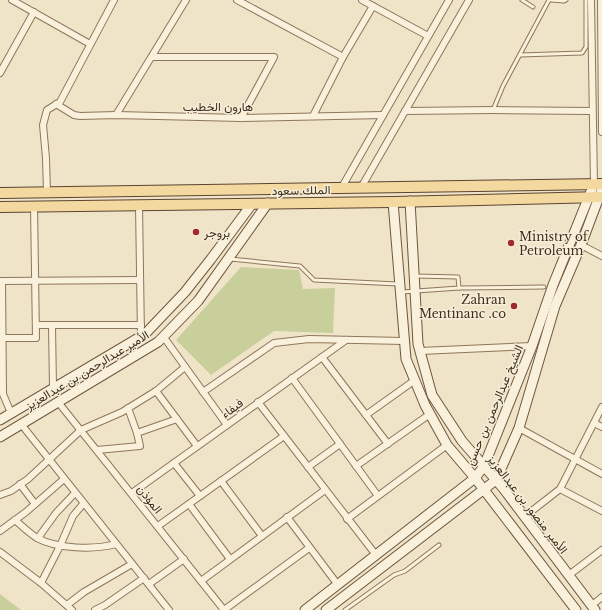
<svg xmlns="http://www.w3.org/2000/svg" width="602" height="610" font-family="'Libre Baskerville',Vazirmatn,serif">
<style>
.green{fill:#c9cf9b}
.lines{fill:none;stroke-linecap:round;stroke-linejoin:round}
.lane-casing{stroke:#8d765c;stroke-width:5}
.street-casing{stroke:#8d765c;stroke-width:8}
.secondary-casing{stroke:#6f573f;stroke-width:11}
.primary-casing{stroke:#5b4430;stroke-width:12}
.lane{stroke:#faf1dc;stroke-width:3}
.street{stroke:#faf1dc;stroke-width:6}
.secondary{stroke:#faf1dc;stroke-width:9}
.primary{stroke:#f3d9a0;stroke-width:10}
.poi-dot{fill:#9e2a2b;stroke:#f7eed8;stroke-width:1.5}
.labels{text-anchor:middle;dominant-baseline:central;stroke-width:3;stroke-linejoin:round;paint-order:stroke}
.street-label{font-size:12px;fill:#3d2e20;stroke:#f7eed8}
.poi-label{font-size:12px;fill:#3d2e20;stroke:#f7eed8;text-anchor:start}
</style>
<rect width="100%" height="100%" fill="#f0e4c8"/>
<!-- green -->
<g class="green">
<polygon points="241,267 299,270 303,289 335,288 333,333 274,331 211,375 176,340"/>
<polygon points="0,594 21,610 0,610"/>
</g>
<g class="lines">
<defs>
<g id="lane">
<polyline points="522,0 533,7"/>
<polyline points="551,0 564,1 566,0"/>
<polyline points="520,55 582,53 586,47 586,0"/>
<polyline points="493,110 503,86 549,0"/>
<polyline points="230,259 300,266 314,280 398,284"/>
<polyline points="459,288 544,287"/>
<polyline points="402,292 459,288 458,277 416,276"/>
<polyline points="345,610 394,575 405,571 439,545"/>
</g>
<g id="street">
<polyline points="12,0 90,44"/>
<polyline points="237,0 343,57"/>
<polyline points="362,0 428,36"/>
<polyline points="591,0 594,184"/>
<polyline points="601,0 602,132"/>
<polyline points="152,57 274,57 241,118"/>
<polyline points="0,73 34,12"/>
<polyline points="56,104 74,115 80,116 116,115 241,118 383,115"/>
<polyline points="405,111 493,110 592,111"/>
<polyline points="116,115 186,0"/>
<polyline points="313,116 343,57 373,6"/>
<polyline points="362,186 469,0"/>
<polyline points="342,187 449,0"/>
<polyline points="47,192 46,158 43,125 47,110 60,102 114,0"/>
<polyline points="139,205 141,337"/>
<polyline points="581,245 602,256"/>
<polyline points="0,281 140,280"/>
<polyline points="2,281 3,394 11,413"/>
<polyline points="36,325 141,325"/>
<polyline points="52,325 53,388"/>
<polyline points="163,336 227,425"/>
<polyline points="0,338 36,338 34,206"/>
<polyline points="420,351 532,346"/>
<polyline points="322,357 388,444"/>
<polyline points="292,378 378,496"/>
<polyline points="156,391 197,446"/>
<polyline points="203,392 274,343 309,339 404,341"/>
<polyline points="58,402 224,610"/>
<polyline points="258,402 376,555"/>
<polyline points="128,408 137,433"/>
<polyline points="366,415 415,380"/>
<polyline points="594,423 602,427"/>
<polyline points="21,424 169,610"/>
<polyline points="519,428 602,474"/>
<polyline points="97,450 140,446 137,433 177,419"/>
<polyline points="174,463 200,496"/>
<polyline points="356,466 430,414"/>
<polyline points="308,467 340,444"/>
<polyline points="221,481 262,536"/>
<polyline points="20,484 35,504"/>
<polyline points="560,489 602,511"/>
<polyline points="132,493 346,340"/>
<polyline points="0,495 11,491 28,479 81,430 122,412 156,391 185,367"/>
<polyline points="189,504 230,559"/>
<polyline points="287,517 338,585"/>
<polyline points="524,517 560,489 602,407"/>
<polyline points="347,519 447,445"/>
<path d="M15 520C22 526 29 533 37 538 57 549 94 550 116 544"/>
<polyline points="158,526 284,436"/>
<polyline points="0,531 26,512 64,479"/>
<polyline points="38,538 56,513 75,493"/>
<polyline points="0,552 41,583 72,610"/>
<polyline points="569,575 602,550"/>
<polyline points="201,581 325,490"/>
<polyline points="41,583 60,546 73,516 83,504"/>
<polyline points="149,584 184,559"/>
<polyline points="67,605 84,592 132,564"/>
<polyline points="592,605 602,597"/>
<polyline points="95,610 105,605 144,578"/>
<polyline points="224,610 309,548"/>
</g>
<g id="secondary">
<polyline points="410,201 418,344 432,395 462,441 503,488 595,610"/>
<polyline points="393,202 406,359 425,405 447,445 475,478 576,610"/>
<polyline points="0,420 145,334 185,292 211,259 252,204"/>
<polyline points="0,437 158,342 198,301 268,203"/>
<polyline points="305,610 475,478 484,466 532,346 553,285 594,184"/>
<polyline points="326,610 496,480 519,428 555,306 581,245 602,189"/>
</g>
<g id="primary">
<polyline points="0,193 602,184"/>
<polyline points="0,207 393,202 602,197"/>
</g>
</defs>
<!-- lane casing -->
<use href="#lane" class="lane-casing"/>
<!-- street casing -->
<use href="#street" class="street-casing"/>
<!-- secondary casing -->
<use href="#secondary" class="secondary-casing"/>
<!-- primary casing -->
<use href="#primary" class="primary-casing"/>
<!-- lane -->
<use href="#lane" class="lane"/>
<!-- street -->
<use href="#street" class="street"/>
<!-- secondary -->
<use href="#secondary" class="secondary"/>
<!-- primary -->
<use href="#primary" class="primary"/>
</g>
<!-- markers -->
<g class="poi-dot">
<circle cx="196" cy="232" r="4"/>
<circle cx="511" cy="243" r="4"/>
<circle cx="514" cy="306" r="4"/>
</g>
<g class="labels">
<!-- street labels -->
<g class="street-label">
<text x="218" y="106">هارون الخطيب</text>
<text transform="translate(301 190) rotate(-1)">الملك سعود</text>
<text transform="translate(87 370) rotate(-31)">الأمير عبدالرحمن بن عبدالعزيز</text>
<text transform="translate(494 405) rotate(-67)">الشيخ عبدالرحمن بن حسن</text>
<text transform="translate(232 408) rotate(-36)">فيفاء</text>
<text transform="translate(150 499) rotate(52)">المؤذن</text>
<text transform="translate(528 504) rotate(52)">الأمير منصور بن عبدالعزيز</text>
</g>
<!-- poi labels -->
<g class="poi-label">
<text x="204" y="232">بروجر</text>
<text x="519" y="236">Ministry of<tspan x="519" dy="14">Petroleum</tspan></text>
<text x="506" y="299" text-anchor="end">Zahran<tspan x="506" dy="14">Mentinanc .co</tspan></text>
</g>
</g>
</svg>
